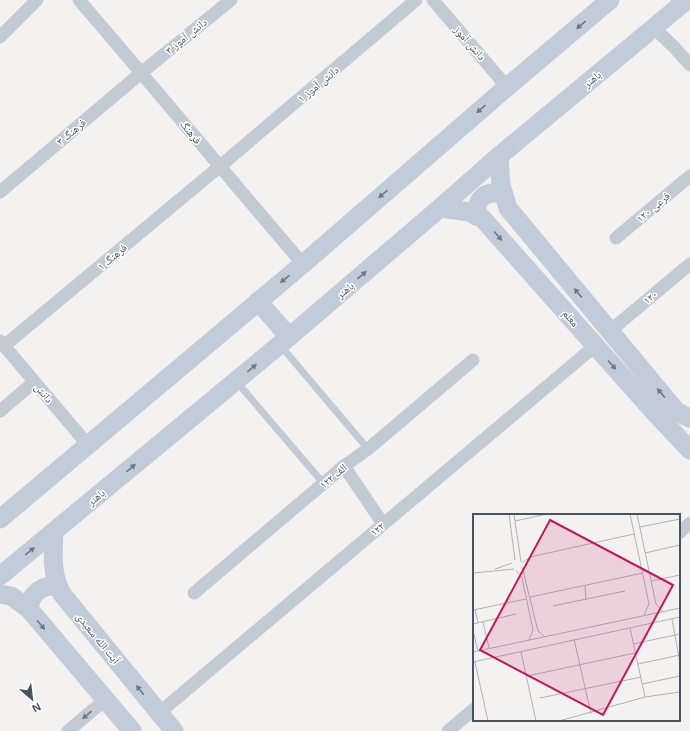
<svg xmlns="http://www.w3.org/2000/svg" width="690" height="731" font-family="Helvetica,'Noto Naskh Arabic',sans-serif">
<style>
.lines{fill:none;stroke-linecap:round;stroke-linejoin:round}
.service{stroke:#c2cbd3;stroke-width:7}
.minor{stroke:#c2cbd3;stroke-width:13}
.secondary{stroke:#c2ccd8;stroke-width:19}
.oneway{fill:#6d7884}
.oneway2{fill:#6d7882}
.labels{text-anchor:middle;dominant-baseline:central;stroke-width:3;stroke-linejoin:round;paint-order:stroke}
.street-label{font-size:11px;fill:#485460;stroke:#fff}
.inset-road{fill:none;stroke:#afb2b7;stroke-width:1}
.view{fill:#c2185b;fill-opacity:0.15;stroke:#c2185b;stroke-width:2}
.inset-edge{fill:none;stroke:#485460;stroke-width:2}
</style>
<rect width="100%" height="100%" fill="#f4f1f1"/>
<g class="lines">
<!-- service -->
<g class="service">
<polyline points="280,345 368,449"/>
<polyline points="236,381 324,484"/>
</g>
<!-- minor -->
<g class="minor">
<path d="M79 0C154 87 228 177 303 264"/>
<polyline points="433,0 507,87"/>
<polyline points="654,28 674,47 690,65"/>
<polyline points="0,37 37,0"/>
<polyline points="0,192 141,73 231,0"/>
<polyline points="616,238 690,176"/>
<polyline points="610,331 690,264"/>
<polyline points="0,341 88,445"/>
<polyline points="4,346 219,167 416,0"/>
<polyline points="0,411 34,382"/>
<polyline points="344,466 383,524"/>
<polyline points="679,533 690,523"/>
<polyline points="194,593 344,466 368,449 473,360"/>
<polyline points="159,713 595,346"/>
<polyline points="68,731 106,699"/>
<polyline points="448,731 474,709"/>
</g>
<!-- secondary -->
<g class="secondary">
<polyline points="499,156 501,185 508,208 677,412 690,418"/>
<polyline points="440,208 469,212 483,219 654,412 690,450"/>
<path d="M476 216C476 198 485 190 503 194"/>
<polyline points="258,301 289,337"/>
<polyline points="0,519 303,264 507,87 610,0"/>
<path d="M54 532C53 553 51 575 62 594L174 731"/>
<polyline points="0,576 289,337 440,208 499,156 687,0"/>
<polyline points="0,594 11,596 29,609 132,731"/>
<path d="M29 609C30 594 42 584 58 586"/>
</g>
</g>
<!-- one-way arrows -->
<defs><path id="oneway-solid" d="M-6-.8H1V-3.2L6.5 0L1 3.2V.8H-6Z"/></defs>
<g class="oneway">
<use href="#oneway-solid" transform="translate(581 25) rotate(140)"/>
<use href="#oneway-solid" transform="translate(481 109) rotate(139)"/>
<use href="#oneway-solid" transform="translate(383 194) rotate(139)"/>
<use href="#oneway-solid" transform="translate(498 236) rotate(49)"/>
<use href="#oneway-solid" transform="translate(362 275) rotate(-40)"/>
<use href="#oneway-solid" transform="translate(285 279) rotate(141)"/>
<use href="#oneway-solid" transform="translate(578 293) rotate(-130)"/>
<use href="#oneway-solid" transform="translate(612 365) rotate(48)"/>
<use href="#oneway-solid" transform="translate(252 368) rotate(-40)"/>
<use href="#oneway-solid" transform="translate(661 393) rotate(-130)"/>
<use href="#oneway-solid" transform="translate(131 468) rotate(-40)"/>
<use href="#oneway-solid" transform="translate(30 551) rotate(-39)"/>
<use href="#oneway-solid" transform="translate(41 625) rotate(49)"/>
<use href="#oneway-solid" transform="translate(140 690) rotate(-129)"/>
</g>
<use class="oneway2" href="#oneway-solid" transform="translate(87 715) rotate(140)"/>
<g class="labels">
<!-- street labels -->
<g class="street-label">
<text transform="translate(186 36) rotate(-39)">دانش آموز ۳</text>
<text transform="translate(470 43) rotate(49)">دانش آموز</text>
<text transform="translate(592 79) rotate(-40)">باهنر</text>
<text transform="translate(318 84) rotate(-40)">دانش آموز ۱</text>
<text transform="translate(71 132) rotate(-40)">فرهنگ ۳</text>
<text transform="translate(191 132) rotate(51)">فرهنگ</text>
<text transform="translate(653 207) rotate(-40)">۱۲۰ فرعی</text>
<text transform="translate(112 257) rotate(-40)">فرهنگ ۱</text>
<text transform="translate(345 290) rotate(-40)">باهنر</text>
<text transform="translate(650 297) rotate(-40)">۱۲۰</text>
<text transform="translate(571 318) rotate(49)">معلم</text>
<text transform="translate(44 393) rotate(50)">دانش</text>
<text transform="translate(333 476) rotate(-40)">۱۲۲ الف</text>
<text transform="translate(96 497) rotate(-40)">باهنر</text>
<text transform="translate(377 529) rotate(-40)">۱۲۲</text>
<text transform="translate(98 638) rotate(51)">آیت الله سعیدی</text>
</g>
</g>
<!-- overview -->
<g transform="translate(473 514)">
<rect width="207" height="207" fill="#f4f1f1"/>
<path class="inset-road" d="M36 0 42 46M41 0 48 48M157 0 176 90 171 101M164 0 183 90 190 98M42 7 74 0M167 13 207 5M172 39 207 31M49 49 57 43 161 20M49 53 65 117 72 123M22 55 39 49M43 56 49 64 60 116 56 126M0 59 41 55M178 67 207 61M112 72 113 86M57 83 170 59M80 92 152 77M2 95 5 109M0 96 53 85M199 105 207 149M10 108 16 134M0 110 43 100M157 114 172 183M0 116 5 137M101 125 118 200M160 130 207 120M0 138 207 94M48 138 63 207M0 148 207 103M2 148 15 207M165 150 207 141M54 162 162 139M169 170 207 162M67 184 168 163M86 207 172 183 207 178"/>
<path class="view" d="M77 6 200 71 130 201 7 136Z"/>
<rect width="207" height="207" class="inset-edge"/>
</g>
<!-- north arrow -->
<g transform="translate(32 699) rotate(152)" stroke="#ffffff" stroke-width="3" paint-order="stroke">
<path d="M0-3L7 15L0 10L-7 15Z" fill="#485460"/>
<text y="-6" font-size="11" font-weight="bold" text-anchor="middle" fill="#485460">N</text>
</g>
</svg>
